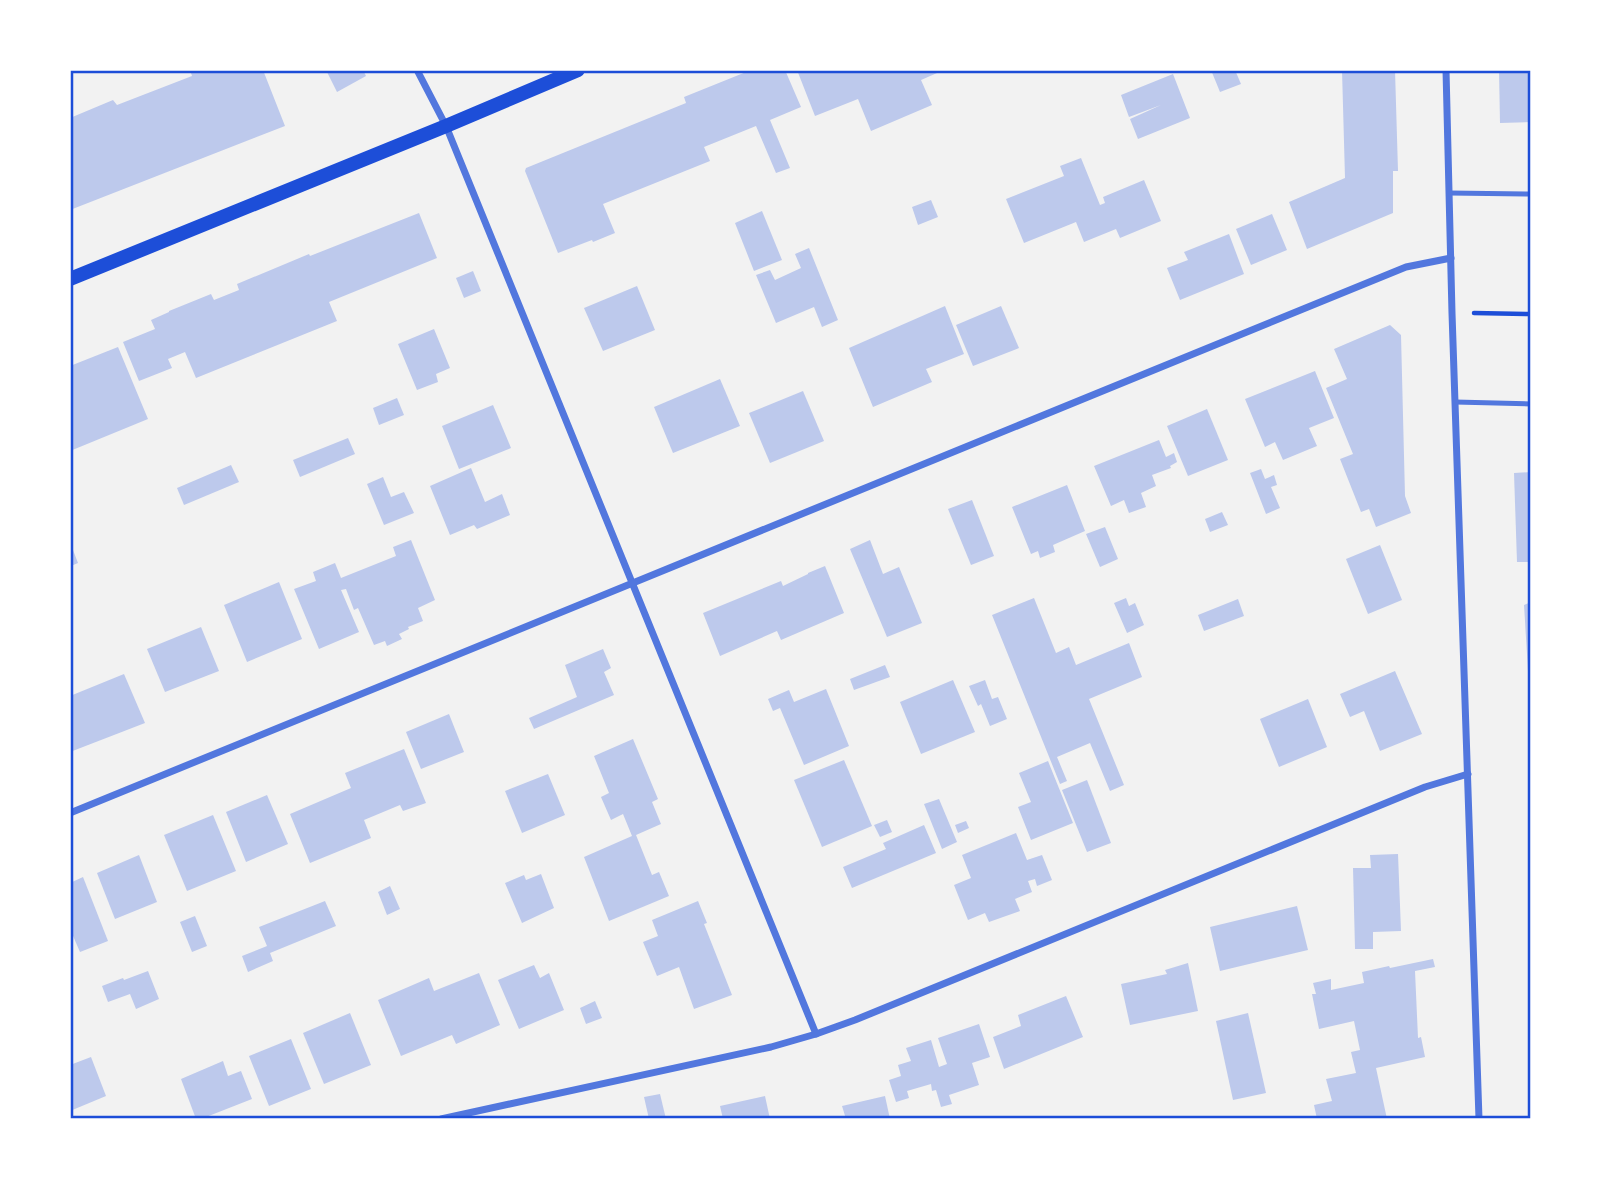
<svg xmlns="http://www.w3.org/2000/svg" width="1601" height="1189" font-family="Jost,sans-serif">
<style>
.building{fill:#bdc9ec}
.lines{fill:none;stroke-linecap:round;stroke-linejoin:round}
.path{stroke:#1d4ed8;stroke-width:4.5}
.service{stroke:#5277de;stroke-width:5}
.minor{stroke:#5277de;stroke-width:7}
.secondary{stroke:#1d4ed8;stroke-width:14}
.neatline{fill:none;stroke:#1d4ed8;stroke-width:2.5}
</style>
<rect width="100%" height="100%" fill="#f2f2f2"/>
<!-- building -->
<g class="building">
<polygon points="190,70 263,70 285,126 70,210 70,118 113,100 117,105 192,76"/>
<polygon points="326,70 363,70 366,76 337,92"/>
<polygon points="751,70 785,70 801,107 770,120 790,168 776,173 756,126 704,147 710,161 603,204 615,233 593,242 592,240 558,253 525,171 526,168 686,103 684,97"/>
<polygon points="797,70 944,70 921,80 932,105 871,131 858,99 815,116"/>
<polygon points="1211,70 1235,70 1241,84 1220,92"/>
<polygon points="1342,70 1395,70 1398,171 1393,171 1393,213 1307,249 1289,202 1345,178"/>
<polygon points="1499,70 1531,70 1531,122 1500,123"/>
<polygon points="1173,74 1190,118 1138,139 1130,119 1161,105 1129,117 1121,95"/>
<polygon points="1081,158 1100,205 1105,203 1103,197 1144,180 1161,221 1120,238 1116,229 1084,242 1076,222 1024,243 1006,199 1064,176 1060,166"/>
<polygon points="931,200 938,217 918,225 912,207"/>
<polygon points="762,211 782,260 754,271 735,223"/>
<polygon points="419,213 437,258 329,302 337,321 196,378 185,352 168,359 172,368 139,381 123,342 155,329 151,320 169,312 169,311 211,294 214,300 239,290 237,284 309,254 310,256"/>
<polygon points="1272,214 1287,250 1251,265 1236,229"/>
<polygon points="1229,234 1244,274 1180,300 1167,268 1188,260 1184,252"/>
<polygon points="809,248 838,320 822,327 814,307 776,323 756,275 770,270 775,280 801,268 795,254"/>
<polygon points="473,271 481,291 464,298 456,278"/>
<polygon points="637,286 655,330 603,351 584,308"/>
<polygon points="945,306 964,354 926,369 932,382 873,407 849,348"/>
<polygon points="1001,306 1019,348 973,366 956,325"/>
<polygon points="1390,325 1401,335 1405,496 1411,513 1376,527 1369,509 1361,512 1340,459 1353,454 1326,388 1347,379 1334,349"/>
<polygon points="434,329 450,368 436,374 438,382 417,390 398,344"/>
<polygon points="118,347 148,419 70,451 70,366"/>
<polygon points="1315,371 1334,418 1309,428 1317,446 1283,460 1275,442 1265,447 1245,399"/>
<polygon points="720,379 740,426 673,453 654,407"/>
<polygon points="803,391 824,441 770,463 749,413"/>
<polygon points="397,398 404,415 379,425 373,408"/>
<polygon points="493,405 511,448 459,469 442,426"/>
<polygon points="1207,409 1228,460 1188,476 1167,426"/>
<polygon points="348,438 355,454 300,477 293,460"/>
<polygon points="1159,440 1166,457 1174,453 1177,462 1170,466 1171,468 1152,475 1156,486 1141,493 1146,507 1129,513 1124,500 1111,506 1094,466"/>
<polygon points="231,465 239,482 184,505 177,488"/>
<polygon points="471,468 485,502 502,494 510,515 477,529 474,525 450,535 430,486"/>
<polygon points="1261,469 1265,479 1274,475 1277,485 1271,487 1280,508 1266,514 1250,473"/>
<polygon points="1531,472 1531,562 1517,562 1514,473"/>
<polygon points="383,477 391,497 404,492 414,513 384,525 367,484"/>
<polygon points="1067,485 1085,531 1053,545 1055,552 1040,558 1038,551 1031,554 1012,507"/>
<polygon points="972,500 994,556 971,565 948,509"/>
<polygon points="1222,512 1228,525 1210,532 1205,519"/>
<polygon points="1105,527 1118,559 1100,567 1086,534"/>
<polygon points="411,540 435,600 418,608 423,621 408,627 409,629 399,634 402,639 387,646 385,641 374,645 358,608 354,610 346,589 341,590 359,632 319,649 294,589 316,581 313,572 335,563 341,578 396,556 393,547"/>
<polygon points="870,540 883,574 899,567 922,623 887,637 850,549"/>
<polygon points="1380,545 1402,600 1368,614 1346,559"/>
<polygon points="73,550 78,563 71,566 70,551"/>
<polygon points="825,566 844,613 781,640 777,631 720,656 703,613 781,581 783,586 808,574 808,573"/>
<polygon points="279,582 302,639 247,662 224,605"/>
<polygon points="1034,598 1056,653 1069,647 1076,665 1129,643 1142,677 1089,699 1124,785 1110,791 1090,743 1057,757 1067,781 1060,784 992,615"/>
<polygon points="1126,598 1129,606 1135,603 1144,625 1127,633 1114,603"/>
<polygon points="1238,599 1244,616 1204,631 1198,615"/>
<polygon points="1531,602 1531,687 1529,687 1524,605"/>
<polygon points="201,627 219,671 165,692 147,649"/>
<polygon points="603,649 611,668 604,672 614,695 534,729 529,718 577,697 565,665"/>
<polygon points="885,665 890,677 854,690 850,679"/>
<polygon points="1395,671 1422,734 1380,751 1364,711 1350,717 1340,694"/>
<polygon points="124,674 145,723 70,752 70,696"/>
<polygon points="953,680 975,732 921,754 900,702"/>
<polygon points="985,680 992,699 998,697 1007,719 990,726 981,704 978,706 969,686"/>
<polygon points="826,689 849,746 804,765 780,708 773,711 768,699 789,690 794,702"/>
<polygon points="1308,699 1327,747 1279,767 1260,719"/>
<polygon points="449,714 464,752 421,769 406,732"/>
<polygon points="633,739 658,799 652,802 661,824 636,835 652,875 659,872 669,896 609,921 584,857 632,836 623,814 611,820 601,797 609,793 594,756"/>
<polygon points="404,749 426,803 403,811 400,805 364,820 371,838 310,863 290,814 351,788 345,773"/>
<polygon points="844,760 872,826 822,847 794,780"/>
<polygon points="1048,761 1073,823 1031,840 1018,807 1031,802 1019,773"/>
<polygon points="548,774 565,815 522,833 505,791"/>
<polygon points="1087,780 1111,843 1087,852 1062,790"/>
<polygon points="267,795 288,844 246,862 226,812"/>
<polygon points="939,799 957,842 942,849 924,804"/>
<polygon points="213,815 236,871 187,891 164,835"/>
<polygon points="887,820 892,832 880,837 874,825"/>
<polygon points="966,821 969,828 958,833 955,825"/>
<polygon points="924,825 936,853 852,888 843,867 886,849 883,843"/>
<polygon points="1016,833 1027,860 1042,855 1052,880 1037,886 1035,879 1028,881 1032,892 1015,899 1020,911 989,922 985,913 968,920 954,885 971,878 962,855"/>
<polygon points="1398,854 1401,931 1373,932 1373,949 1355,949 1353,868 1371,868 1370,855"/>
<polygon points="139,855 157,902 115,919 97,873"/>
<polygon points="541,874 554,908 522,923 505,883 524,875 526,880"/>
<polygon points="83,877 108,941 80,952 70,929 70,883"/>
<polygon points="390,886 400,909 387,915 378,892"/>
<polygon points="325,901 336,926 270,953 273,961 248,972 242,956 267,946 259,927"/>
<polygon points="698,901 707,923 704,924 732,995 694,1009 679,967 657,976 643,942 658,936 652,920"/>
<polygon points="1297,906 1308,950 1220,971 1210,927"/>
<polygon points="195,916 207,946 192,952 180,922"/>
<polygon points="1433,959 1435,967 1415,971 1418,1038 1421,1037 1425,1057 1376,1068 1387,1119 1317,1119 1314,1105 1332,1101 1326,1079 1356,1073 1351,1052 1360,1050 1354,1021 1319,1029 1312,994 1316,994 1313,983 1331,979 1331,990 1364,983 1362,972 1389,966 1390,968"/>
<polygon points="1188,963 1198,1011 1130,1025 1121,984 1167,974 1165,970"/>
<polygon points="534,965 540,978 549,973 564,1010 519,1029 498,980"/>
<polygon points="148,971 159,999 136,1009 130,994 108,1002 102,986 123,978 124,980"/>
<polygon points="479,973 500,1025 456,1044 452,1035 401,1056 378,1000 429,978 434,991"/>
<polygon points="1066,996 1083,1037 1004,1069 993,1037 1021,1026 1018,1015"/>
<polygon points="595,1001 602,1018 586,1024 580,1008"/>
<polygon points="350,1013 371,1065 324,1084 303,1033"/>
<polygon points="1248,1013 1266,1093 1233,1100 1216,1021"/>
<polygon points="979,1024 990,1057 972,1063 979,1085 949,1095 952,1104 941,1107 936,1090 932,1091 931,1084 907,1091 909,1098 896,1102 889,1080 901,1076 898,1065 911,1061 906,1048 931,1040 939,1067 947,1064 938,1038"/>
<polygon points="291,1039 311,1089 269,1106 249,1056"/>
<polygon points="91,1057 106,1096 70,1111 70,1065"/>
<polygon points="223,1061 228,1076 241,1071 252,1099 201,1119 196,1119 181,1079"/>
<polygon points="660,1094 666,1119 649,1119 644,1097"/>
<polygon points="765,1096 770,1119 723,1119 720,1106"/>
<polygon points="885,1096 890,1119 846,1119 842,1106"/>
</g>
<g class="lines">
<!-- path -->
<polyline class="path" points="1474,313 1531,314"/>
<!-- service -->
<g class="service">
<polyline points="1449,193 1531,194"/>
<polyline points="1455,402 1531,404"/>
</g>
<!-- minor -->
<g class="minor">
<polyline points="417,70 446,126 816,1034"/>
<polyline points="1446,70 1452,313 1479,1119"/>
<polyline points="70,813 1406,267 1451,258"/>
<polyline points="441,1119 771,1047 816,1034 855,1020 1425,787 1468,774"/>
</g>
<!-- secondary -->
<polyline class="secondary" points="70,279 446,126 578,70"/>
</g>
<!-- border -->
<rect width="1601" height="1189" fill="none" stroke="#ffffff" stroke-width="144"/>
<rect x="72" y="72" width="1457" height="1045" class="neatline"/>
</svg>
